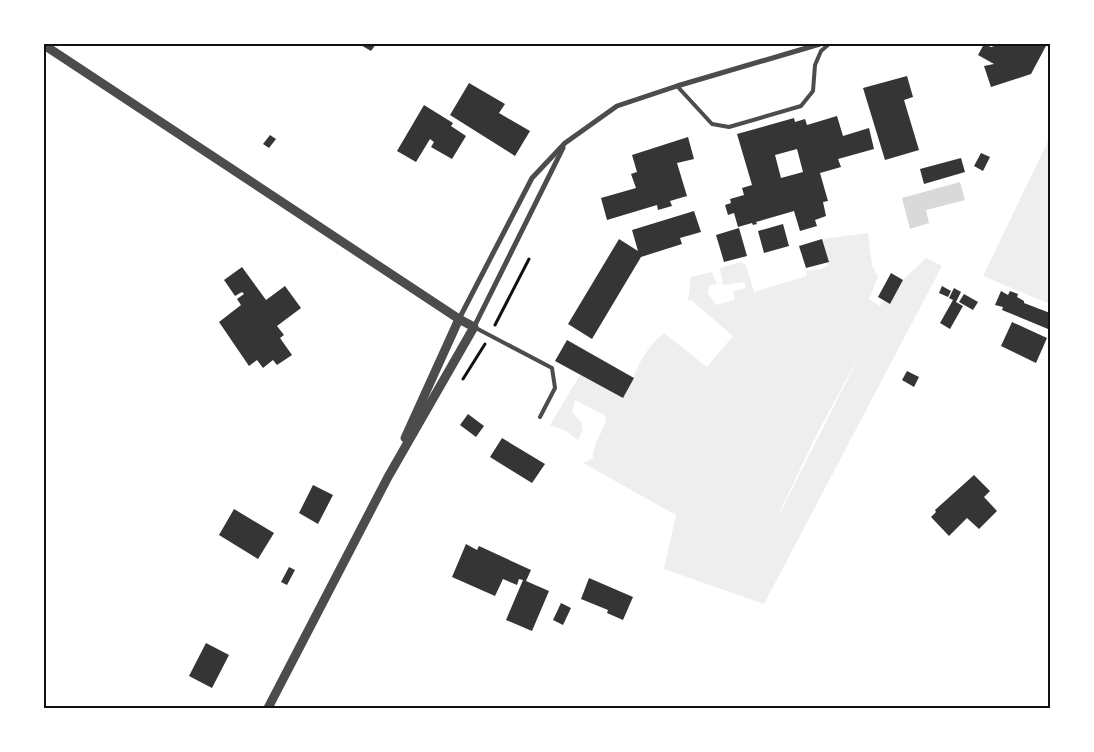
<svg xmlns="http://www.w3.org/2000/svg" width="1094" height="752" font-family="Literata,serif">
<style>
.green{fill:#eee;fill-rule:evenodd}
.water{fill:#d9d9d9}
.building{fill:#353535;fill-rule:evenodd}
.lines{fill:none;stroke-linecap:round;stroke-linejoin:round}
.path{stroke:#111;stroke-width:3}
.service{stroke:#4c4c4c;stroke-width:4}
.minor{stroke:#4c4c4c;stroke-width:5}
.tertiary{stroke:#4c4c4c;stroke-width:9}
.neatline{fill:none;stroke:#111;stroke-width:2}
</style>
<rect width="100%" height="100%" fill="#fff"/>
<!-- green -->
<g class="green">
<polygon points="1050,137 1050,304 983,276"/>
<path d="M868 233 872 265 878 277 869 299 880 306 884 301 890 304 903 280 926 258 942 266 764 604 664 569 676 515 583 463 593 458C592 444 603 433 606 419L604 415 575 400 572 412 581 422 583 430 578 440 566 431 550 425 580 375 623 398C638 371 639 354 664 333L707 367 733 336 691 300 688 301 691 277 712 272 717 284 709 285 708 293 716 305 735 300 733 291 746 288 744 282 723 285 720 268 741 262 746 265 754 292 807 276 806 271 822 269 828 265 822 239ZM867 341 781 511H780L817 434Z"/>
</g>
<!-- water -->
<polygon class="water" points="960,182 965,200 926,210 929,223 910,229 902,198"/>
<!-- building -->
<g class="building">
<polygon points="359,44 376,44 371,51"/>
<polygon points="984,44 991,47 1001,44 1047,44 1031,74 991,87 984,66 994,64 978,55"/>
<polygon points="907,76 913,97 904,100 919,150 885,160 863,88"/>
<polygon points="469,83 505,104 499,113 530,131 515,156 450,115"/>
<polygon points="424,105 453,123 451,126 466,136 452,159 431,147 434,142 430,139 416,162 397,151"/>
<path d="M837 116 843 136 869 128 874 149 838 159 841 167 820 173 828 201 823 202 826 216 815 220 817 226 800 231 794 211 756 222 757 224 753 225 752 223 738 227 734 213 728 215 725 205 731 203 730 199 744 195 742 188 752 185 737 134 794 118 795 122 805 119 807 125ZM797 149 803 172 781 178 775 155Z"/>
<polygon points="270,135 276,139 269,148 263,144"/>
<polygon points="688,137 694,159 677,163 687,196 670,201 672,206 658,210 657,205 607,220 601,198 636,188 631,174 637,172 632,155"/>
<polygon points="981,153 990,157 983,171 974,166"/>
<polygon points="961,158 965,172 924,184 920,169"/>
<polygon points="694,211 701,232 680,238 682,244 641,257 592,339 568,324 619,239 638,251 632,230"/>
<polygon points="783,224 789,246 764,253 758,231"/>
<polygon points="739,228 747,256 724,262 716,235"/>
<polygon points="822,239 829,262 806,268 799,246"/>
<polygon points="242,267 266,300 285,286 301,308 277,326 284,335 280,338 292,355 277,365 273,360 263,368 257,360 249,366 219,322 241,305 237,299 244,294 242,292 235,296 224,280"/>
<polygon points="891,273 903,280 890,304 878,297"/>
<polygon points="942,286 951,291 948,297 939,293"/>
<polygon points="954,288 961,292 956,302 963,306 950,329 940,323 953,300 949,298"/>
<polygon points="1001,291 1008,295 1010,291 1018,294 1017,297 1024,301 1024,303 1050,313 1048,329 1002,310 1003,307 995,305"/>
<polygon points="964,294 978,302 973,310 959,302"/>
<polygon points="1012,322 1047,338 1036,363 1001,346"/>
<polygon points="567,340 634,378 623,398 555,361"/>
<polygon points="907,371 919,377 914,387 902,380"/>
<polygon points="468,414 484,426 476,437 460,425"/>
<polygon points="502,438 545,464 532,483 490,457"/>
<polygon points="974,475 990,491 984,497 997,511 979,529 967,518 949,536 931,517 936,512 935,510"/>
<polygon points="313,485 333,495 318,524 299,513"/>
<polygon points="234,509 274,533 258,559 219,535"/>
<polygon points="466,544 477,550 479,546 531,570 526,581 549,591 532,631 506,620 523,580 519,579 517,585 503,579 495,596 452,577"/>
<polygon points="289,567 295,570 287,585 281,582"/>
<polygon points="589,578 633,597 623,620 607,613 608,610 581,599"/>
<polygon points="561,603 571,608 563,625 553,620"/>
<polygon points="206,643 229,655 212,688 189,676"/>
</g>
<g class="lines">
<!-- path -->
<g class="path">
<polyline points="495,325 529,259"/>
<polyline points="463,379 485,344"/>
</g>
<!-- service -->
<g class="service">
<polyline points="677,86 712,124 729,127 801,106 813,91 815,65 821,51 829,44"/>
<polyline points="474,327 552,368 555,388 540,417"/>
</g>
<!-- minor -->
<g class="minor">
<polyline points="459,319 532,178 565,143 617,106 677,86 820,44"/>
<polyline points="474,327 563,148"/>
</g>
<!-- tertiary -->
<g class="tertiary">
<polyline points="44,45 459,319 474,327 388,477 268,708"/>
<polyline points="405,438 459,319"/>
</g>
</g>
<!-- border -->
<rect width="1094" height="752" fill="none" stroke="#ffffff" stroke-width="90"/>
<rect x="45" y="45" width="1004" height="662" class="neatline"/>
</svg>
